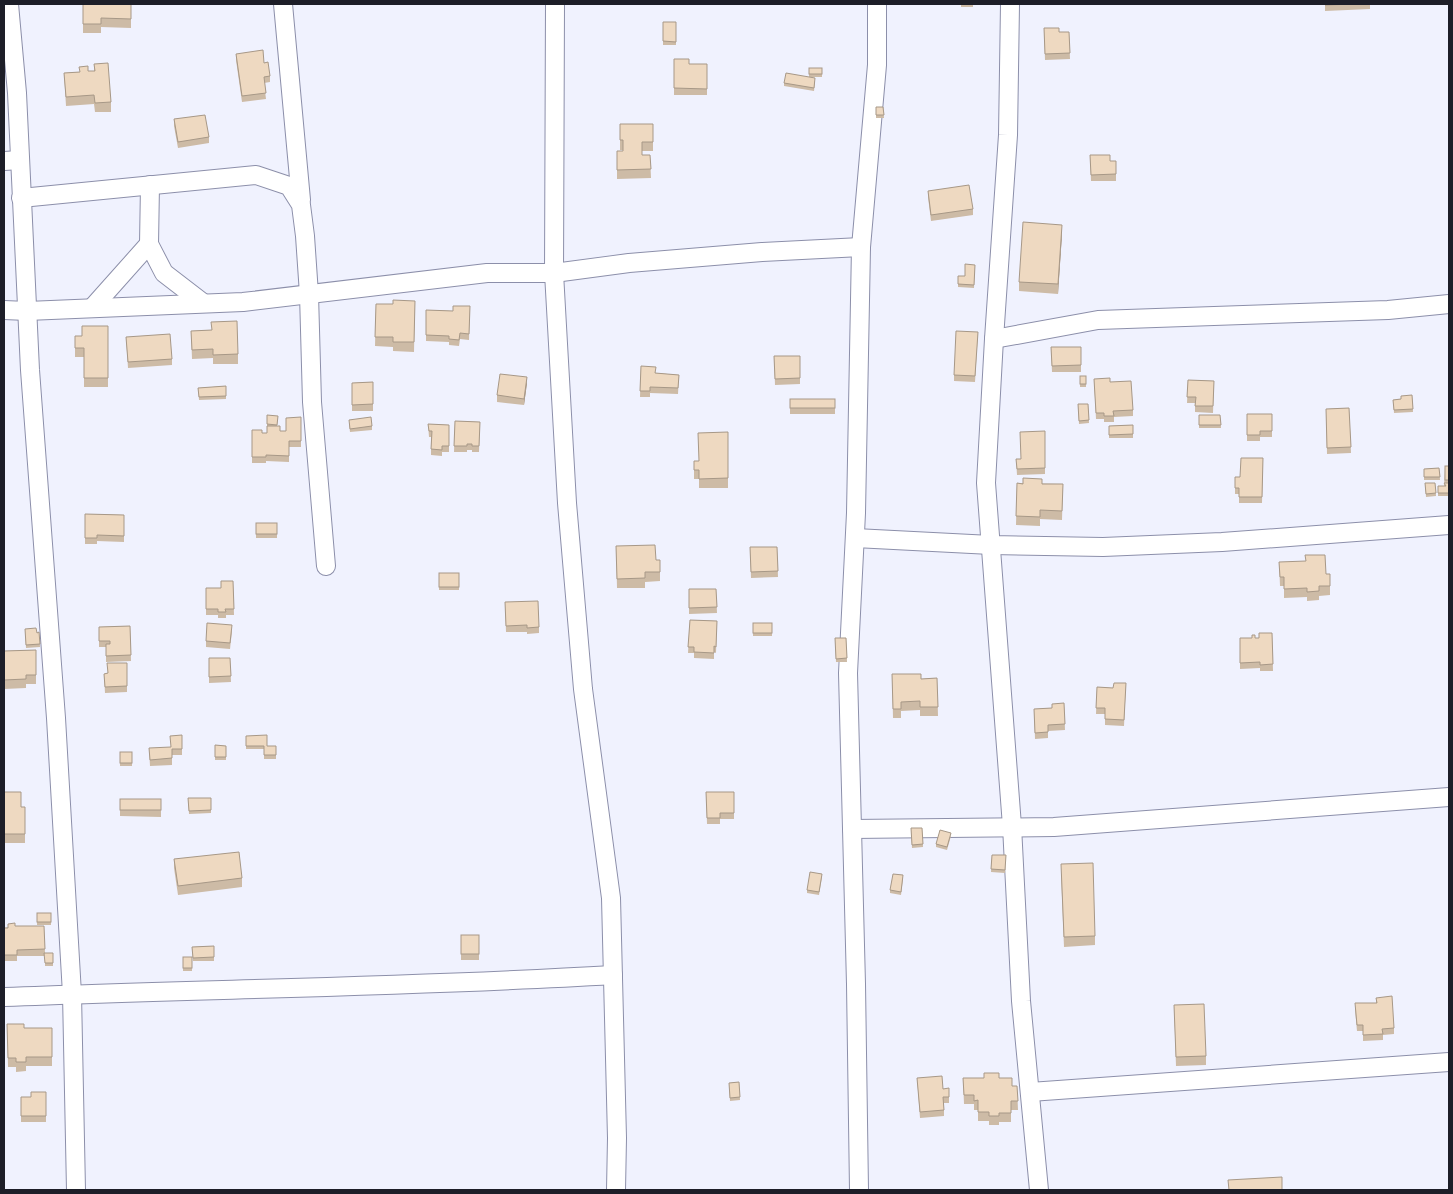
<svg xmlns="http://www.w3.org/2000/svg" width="1453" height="1194" font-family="Jost,sans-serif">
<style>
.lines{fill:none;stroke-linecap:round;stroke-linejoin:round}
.street-casing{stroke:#8c8faa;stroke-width:20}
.street{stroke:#fff;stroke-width:18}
.wall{fill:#cdbba6}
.shaded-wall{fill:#a79887}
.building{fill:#eed9c1;stroke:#a79887}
</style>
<rect width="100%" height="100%" fill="#f0f2fe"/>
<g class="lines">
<defs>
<g id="street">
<polyline points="9,4 17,93 30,370 56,718 72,994 76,1190"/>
<polyline points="283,4 301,200"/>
<polyline points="555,4 554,273 567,503 583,689 611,898 617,1138 616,1190"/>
<polyline points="1010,4 1008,135 994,339 986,483 1012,826 1021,1001 1039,1190"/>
<polyline points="4,161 20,160"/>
<polyline points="21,198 256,175 289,186 301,205 305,236 309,294 312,402 326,566"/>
<polyline points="149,244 164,273 203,303"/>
<polyline points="92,308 149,244 150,185"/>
<polyline points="4,310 27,311 243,302 487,273 554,273 629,263 762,252 861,247"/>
<polyline points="994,339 1098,320 1388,310 1449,304"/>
<polyline points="855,538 991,545 1103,547 1222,542 1449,525"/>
<polyline points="852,829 1054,827 1449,797"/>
<path d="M4 997C207 989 410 987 613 975"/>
<polyline points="1030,1092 1449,1062"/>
<polyline points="859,1190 856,984 848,673 856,513 861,247 877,65 877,4"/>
</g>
</defs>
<!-- street casing -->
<use href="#street" class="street-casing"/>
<!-- street -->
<use href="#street" class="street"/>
</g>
<!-- wall -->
<g class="wall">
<polygon points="83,4 131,4 131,28 101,27 101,33 83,33"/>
<polygon points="948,4 973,4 973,7 961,7 961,4"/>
<polygon points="1325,4 1370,4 1370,9 1325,11"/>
<rect x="663" y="22" width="13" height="23"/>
<polygon points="1044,28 1059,32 1069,32 1070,59 1045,60"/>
<polygon points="236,54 264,63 270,76 270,82 264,83 266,99 242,102 236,60"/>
<polygon points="674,59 689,64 707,64 707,95 674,95"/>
<polygon points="94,64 111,102 111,112 95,112 94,104 66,106 64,73 94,71"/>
<rect x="809" y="68" width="13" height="9"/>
<polygon points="815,81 814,91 784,86 784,83"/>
<polygon points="876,107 883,107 884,118 876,118"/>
<polygon points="174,119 209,137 209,143 178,148 174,126"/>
<polygon points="620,124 653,124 653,151 642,151 642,155 650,155 651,178 617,179 617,151 623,151 623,150 620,150"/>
<polygon points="1090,155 1110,161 1116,161 1116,181 1091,181"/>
<polygon points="928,191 973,209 973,215 931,221 928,197"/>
<polygon points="1062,234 1058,294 1019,291 1019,282"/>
<polygon points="975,265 974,288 958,287 958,276 965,276"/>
<polygon points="415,301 414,352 393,351 393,347 375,346 376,304 393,304"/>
<polygon points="470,306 469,340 460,339 459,346 449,345 449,342 426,341 426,310 453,311"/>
<polygon points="108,326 108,387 84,387 84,357 75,357 75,336 82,336"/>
<polygon points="211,330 238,354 238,364 213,364 213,358 192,359 191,331"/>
<polygon points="978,332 975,382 954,381 954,375"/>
<polygon points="126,337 172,359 172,365 128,368"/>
<polygon points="1051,347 1081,347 1081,372 1052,372"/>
<polygon points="774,356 800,356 800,384 775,385"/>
<polygon points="641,366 656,373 679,375 678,394 650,393 650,397 640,397"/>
<rect x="1080" y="376" width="6" height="11"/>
<polygon points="1094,379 1110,382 1133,410 1133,416 1114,417 1114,422 1104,422 1104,419 1096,419"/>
<polygon points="1188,380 1214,381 1213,413 1195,412 1195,403 1187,403"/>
<polygon points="373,382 373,411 352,411 352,383"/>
<polygon points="527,383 524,405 497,402 497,395"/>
<polygon points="226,386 226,399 199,400 198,388"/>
<polygon points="1412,395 1413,412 1394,413 1393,400 1401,399"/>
<rect x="790" y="399" width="45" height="15"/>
<polygon points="1078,404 1088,404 1089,423 1079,424"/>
<polygon points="1349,408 1351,453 1327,454 1326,409"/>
<polygon points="1247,414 1272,414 1272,437 1260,437 1260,441 1247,441"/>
<polygon points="1199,415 1220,415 1221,428 1199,428"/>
<polygon points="278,416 277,426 280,431 286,431 301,417 301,447 289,447 289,462 266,461 266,463 252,463 252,430 262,433 267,433 267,424"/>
<polygon points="455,421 480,422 479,452 472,452 472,450 467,450 467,452 454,452"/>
<polygon points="349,423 372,426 372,430 350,432"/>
<polygon points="428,424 449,425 449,452 442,452 442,456 431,455 431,437 429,437"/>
<polygon points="1133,425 1133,438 1109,438 1109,426"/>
<polygon points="1045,431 1045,474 1017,475 1016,459 1021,459"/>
<polygon points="728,432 728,488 699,488 699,479 694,479 694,470 699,461"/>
<polygon points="1263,458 1262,503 1239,503 1239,494 1235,494 1235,477 1240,477"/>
<polygon points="1445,466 1449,466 1449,496 1438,496 1438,486 1444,486"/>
<polygon points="1439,468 1440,480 1424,480 1424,469"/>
<polygon points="1017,483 1063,484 1062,520 1040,519 1040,526 1016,525"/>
<polygon points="1425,483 1435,483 1436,496 1426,497"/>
<polygon points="85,514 124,515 124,542 97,541 97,544 85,544"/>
<rect x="256" y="523" width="21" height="15"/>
<polygon points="616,546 656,560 660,560 660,581 645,582 645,588 617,588"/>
<polygon points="750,547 777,547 778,577 751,578"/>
<polygon points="1279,562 1326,574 1330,574 1330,595 1319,596 1319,600 1307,601 1307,597 1284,598 1284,586 1280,586"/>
<rect x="439" y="573" width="20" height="17"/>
<polygon points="233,581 234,615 226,615 226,618 218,618 218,615 206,615 206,588 221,588"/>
<polygon points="689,589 716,589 717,613 689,614"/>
<polygon points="505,602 539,627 539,633 527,634 527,632 506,632"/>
<polygon points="690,620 717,621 716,653 714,652 714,659 694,658 694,653 688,653"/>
<rect x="753" y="623" width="19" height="13"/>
<polygon points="130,626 131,661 106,662 106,647 99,647 99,627"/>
<polygon points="25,629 37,633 39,632 40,647 26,648"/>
<polygon points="232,631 230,649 206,647 206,641"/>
<polygon points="1272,633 1273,671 1260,671 1260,668 1240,669 1240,638 1259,638"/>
<polygon points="835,638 846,638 847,662 836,662"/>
<polygon points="36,650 36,684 26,684 26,688 4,689 4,651"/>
<polygon points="209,658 230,658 231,682 209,683"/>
<polygon points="108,673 127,686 127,692 105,693 104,674"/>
<polygon points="892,674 921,679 937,678 938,716 920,716 920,710 901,711 901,718 893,718"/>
<polygon points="1126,683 1124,726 1105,725 1105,714 1096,714 1097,687 1113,688"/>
<polygon points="1064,703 1065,730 1048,731 1048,738 1035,739 1034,709 1052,708"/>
<polygon points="246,736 267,746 276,746 276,759 264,759 264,749 246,749"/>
<polygon points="215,745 226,746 226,760 215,760"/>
<polygon points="149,748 182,749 182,755 172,755 172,765 150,766"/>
<rect x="120" y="752" width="12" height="14"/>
<polygon points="4,792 21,807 25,807 25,843 4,843"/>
<polygon points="706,792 734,792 734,819 720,819 720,824 707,824"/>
<polygon points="188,798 211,798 211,813 189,814"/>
<polygon points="120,799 161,799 161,817 120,816"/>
<polygon points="911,828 922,828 923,847 912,848"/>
<polygon points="951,836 947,850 936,847 936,844"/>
<polygon points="992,855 1006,855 1005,873 991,872"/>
<polygon points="174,859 242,878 242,887 178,895 174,868"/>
<polygon points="1061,873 1095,936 1095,945 1064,947"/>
<polygon points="822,877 819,895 807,893 807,890"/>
<polygon points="903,878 901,895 890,893 890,890"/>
<rect x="37" y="913" width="14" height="12"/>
<polygon points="15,926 44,926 45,953 53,953 53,966 45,966 45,956 17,956 17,961 4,961 4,928"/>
<rect x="461" y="935" width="18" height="25"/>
<polygon points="214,946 214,961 193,961 192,947"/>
<rect x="183" y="957" width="9" height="14"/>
<polygon points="1376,998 1394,1028 1394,1034 1383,1035 1383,1040 1363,1041 1363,1031 1357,1031 1355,1009 1376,1003"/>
<polygon points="1174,1005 1206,1056 1206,1065 1176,1066"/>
<polygon points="7,1024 24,1028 52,1028 52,1066 26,1066 26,1071 16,1072 16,1067 8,1067"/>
<polygon points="917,1078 943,1089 949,1097 949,1103 944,1103 944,1116 920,1118"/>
<polygon points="963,1078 999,1078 1012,1086 1017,1086 1018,1110 1011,1110 1011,1122 999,1122 999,1125 989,1125 989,1121 978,1121 978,1110 974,1110 974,1104 964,1104"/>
<polygon points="739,1082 740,1100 730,1101 729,1083"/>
<polygon points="46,1092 46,1122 21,1122 21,1097 31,1097"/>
</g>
<!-- shaded-wall -->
<g class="shaded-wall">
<polygon points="1062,225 1062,234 1058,294 1058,284"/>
<polygon points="527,377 527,383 524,405 524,399"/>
</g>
<!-- building -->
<g class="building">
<polygon points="83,4 131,4 131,19 101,18 101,24 83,24"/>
<polygon points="1325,4 1356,4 1325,5"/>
<polygon points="663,22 676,22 676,42 663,41"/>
<polygon points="1044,28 1059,28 1059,32 1069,32 1070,53 1045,54"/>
<polygon points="263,50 264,63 268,62 270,76 264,77 266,93 242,96 236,54"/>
<polygon points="674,59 689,59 689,64 707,64 707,89 674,88"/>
<polygon points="108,63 111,102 95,103 94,95 66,97 64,73 80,72 79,67 88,66 88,71 95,71 94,64"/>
<rect x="809" y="68" width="13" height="6"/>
<polygon points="786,73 815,78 814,88 784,83"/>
<polygon points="876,107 883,107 884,115 876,115"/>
<polygon points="205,115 209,137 178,142 174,119"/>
<polygon points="620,124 653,124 653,142 642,142 642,155 650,155 651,169 617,170 617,151 623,151 623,140 620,140"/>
<polygon points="1090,155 1110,155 1110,161 1116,161 1116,174 1091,175"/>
<polygon points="969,185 973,209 931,215 928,191"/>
<polygon points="1023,222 1062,225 1058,284 1019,282"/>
<polygon points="965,264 975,265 974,285 958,284 958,276 965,276"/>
<polygon points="393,300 415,301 414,342 393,342 393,337 375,337 376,304 393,304"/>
<polygon points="453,306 470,306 469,334 460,333 459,340 449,339 449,336 426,335 426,310 453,311"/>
<polygon points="237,321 238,354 213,355 213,349 192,350 191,331 212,330 211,322"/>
<polygon points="82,326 108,326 108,378 84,378 84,348 75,348 75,336 82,336"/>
<polygon points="956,331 978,332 975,376 954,375"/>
<polygon points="170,334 172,359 128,362 126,337"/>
<polygon points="1051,347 1081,347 1081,365 1052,366"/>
<polygon points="774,356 800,356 800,378 775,379"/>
<polygon points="641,366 656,367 655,373 679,375 678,388 650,387 650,391 640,391"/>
<polygon points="500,374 527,377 524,399 497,395"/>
<rect x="1080" y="376" width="6" height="8"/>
<polygon points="1110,378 1110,382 1131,381 1133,410 1113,411 1114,416 1104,416 1104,413 1096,413 1094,379"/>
<polygon points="1188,380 1214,381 1213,406 1195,406 1196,397 1187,397"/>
<polygon points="373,382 373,404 352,405 352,383"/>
<polygon points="226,386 226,396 199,397 198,388"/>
<polygon points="1412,395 1413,409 1394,410 1393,400 1401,399 1401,396"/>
<rect x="790" y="399" width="45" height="9"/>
<polygon points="1078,404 1088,404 1089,420 1079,421"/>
<polygon points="1349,408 1351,447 1327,448 1326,409"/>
<polygon points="1247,414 1272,414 1272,431 1260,431 1260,435 1247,435"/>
<polygon points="267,415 278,416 277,425 267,424"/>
<polygon points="1199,415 1220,415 1221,425 1199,425"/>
<polygon points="301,417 301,441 289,441 289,456 266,455 266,457 252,457 252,430 262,430 262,433 267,433 267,426 280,426 280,431 286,431 286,418"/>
<polygon points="371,417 372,426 350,429 349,420"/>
<polygon points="455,421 480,422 479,446 472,446 472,444 467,444 467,446 454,446"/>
<polygon points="428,424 449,425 449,446 442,446 442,450 431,449 432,431 429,431"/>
<polygon points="1133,425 1133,434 1109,435 1109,426"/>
<polygon points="1045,431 1045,468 1017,469 1016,459 1021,459 1020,432"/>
<polygon points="728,432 728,478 699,479 699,470 694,470 694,461 699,461 698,433"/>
<polygon points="1241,458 1263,458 1262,497 1239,497 1239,488 1235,488 1235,477 1240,477"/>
<rect x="1445" y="466" width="4" height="14"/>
<polygon points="1439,468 1440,477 1424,477 1424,469"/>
<polygon points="1023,478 1042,479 1042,484 1063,484 1062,511 1040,510 1040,517 1016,516 1017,483 1023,484"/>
<polygon points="1425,483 1435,483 1436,493 1426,494"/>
<polygon points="1444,483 1449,483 1449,493 1438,493 1438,486 1446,486"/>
<polygon points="85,514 124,515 124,536 97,535 97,538 85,538"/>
<rect x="256" y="523" width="21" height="11"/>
<polygon points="655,545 656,560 660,560 660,572 645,572 645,578 617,579 616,546"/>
<polygon points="750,547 777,547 778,571 751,572"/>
<polygon points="1305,555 1325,555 1326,574 1330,574 1330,586 1319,586 1319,591 1307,592 1307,588 1284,589 1284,577 1280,577 1279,562 1306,561"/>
<rect x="439" y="573" width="20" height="14"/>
<polygon points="221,581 233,581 234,609 225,609 226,612 218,612 218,609 206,609 206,588 221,588"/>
<polygon points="689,589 716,589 717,607 689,608"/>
<polygon points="538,601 539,627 527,628 527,625 506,626 505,602"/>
<polygon points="690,620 717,621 716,647 714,646 714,653 694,652 694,647 688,647"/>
<polygon points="207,623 232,625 230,643 206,641"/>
<rect x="753" y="623" width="19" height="10"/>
<polygon points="130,626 131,655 106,656 106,644 110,644 110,641 99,641 99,627"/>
<polygon points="36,628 37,633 39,632 40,644 26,645 25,629"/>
<polygon points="1259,633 1272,633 1273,664 1260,665 1260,662 1240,663 1240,638 1252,638 1252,635 1255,635 1255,638 1259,638"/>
<polygon points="835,638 846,638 847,658 836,659"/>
<polygon points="36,650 36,675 26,675 26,679 4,680 4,651"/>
<polygon points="209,658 230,658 231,676 209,677"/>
<polygon points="107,663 127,663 127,686 105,687 104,674 108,673"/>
<polygon points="892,674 921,674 921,679 937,678 938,707 920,707 920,701 901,702 901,709 893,709"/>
<polygon points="1114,683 1126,683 1124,720 1105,719 1105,708 1096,708 1097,687 1113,688"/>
<polygon points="1064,703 1065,724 1048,725 1048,732 1035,733 1034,709 1052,708 1052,704"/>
<polygon points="182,735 182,749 172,749 172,758 150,760 149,748 171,747 170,736"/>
<polygon points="267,735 267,746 276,746 276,755 264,755 264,746 246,746 246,736"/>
<polygon points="215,745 226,746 226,757 215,757"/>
<rect x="120" y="752" width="12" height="11"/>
<polygon points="4,792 21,792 21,807 25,807 25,834 4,834"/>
<polygon points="706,792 734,792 734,813 720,813 720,818 707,818"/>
<polygon points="188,798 211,798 211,810 189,811"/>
<rect x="120" y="799" width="41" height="11"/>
<polygon points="911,828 922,828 923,844 912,845"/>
<polygon points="940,830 951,833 947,847 936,844"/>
<polygon points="239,852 242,878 178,886 174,859"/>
<polygon points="992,855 1006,855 1005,870 991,869"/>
<polygon points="1093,863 1095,936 1064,937 1061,864"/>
<polygon points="810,872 822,874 819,892 807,890"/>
<polygon points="893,874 903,875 901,892 890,890"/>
<rect x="37" y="913" width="14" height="9"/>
<polygon points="15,923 15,926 44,926 45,949 17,950 17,955 4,955 4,928 8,928 8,924"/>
<rect x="461" y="935" width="18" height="19"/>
<polygon points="214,946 214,957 193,958 192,947"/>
<polygon points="44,953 53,953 53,963 45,963"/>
<rect x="183" y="957" width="9" height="11"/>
<polygon points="1392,996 1394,1028 1382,1029 1383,1034 1363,1035 1363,1025 1357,1025 1355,1003 1377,1003 1376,998"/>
<polygon points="1204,1004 1206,1056 1176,1057 1174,1005"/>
<polygon points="7,1024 24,1024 24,1028 52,1028 52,1057 26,1057 26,1062 16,1062 16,1058 8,1058"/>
<polygon points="984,1073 999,1073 999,1078 1012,1078 1012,1086 1017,1086 1018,1101 1011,1101 1011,1113 999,1113 999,1116 989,1116 989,1112 978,1112 978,1100 974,1101 974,1095 964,1095 963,1078 984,1078"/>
<polygon points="942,1076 943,1089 949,1088 949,1097 943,1097 944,1110 920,1112 917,1078"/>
<polygon points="739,1082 740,1097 730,1098 729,1083"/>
<polygon points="31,1092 46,1092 46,1116 21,1116 21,1097 31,1097"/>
<polygon points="1282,1177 1282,1190 1229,1190 1228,1180"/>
</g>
<!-- border -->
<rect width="1453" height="1194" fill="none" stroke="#1d1e28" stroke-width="10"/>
</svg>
